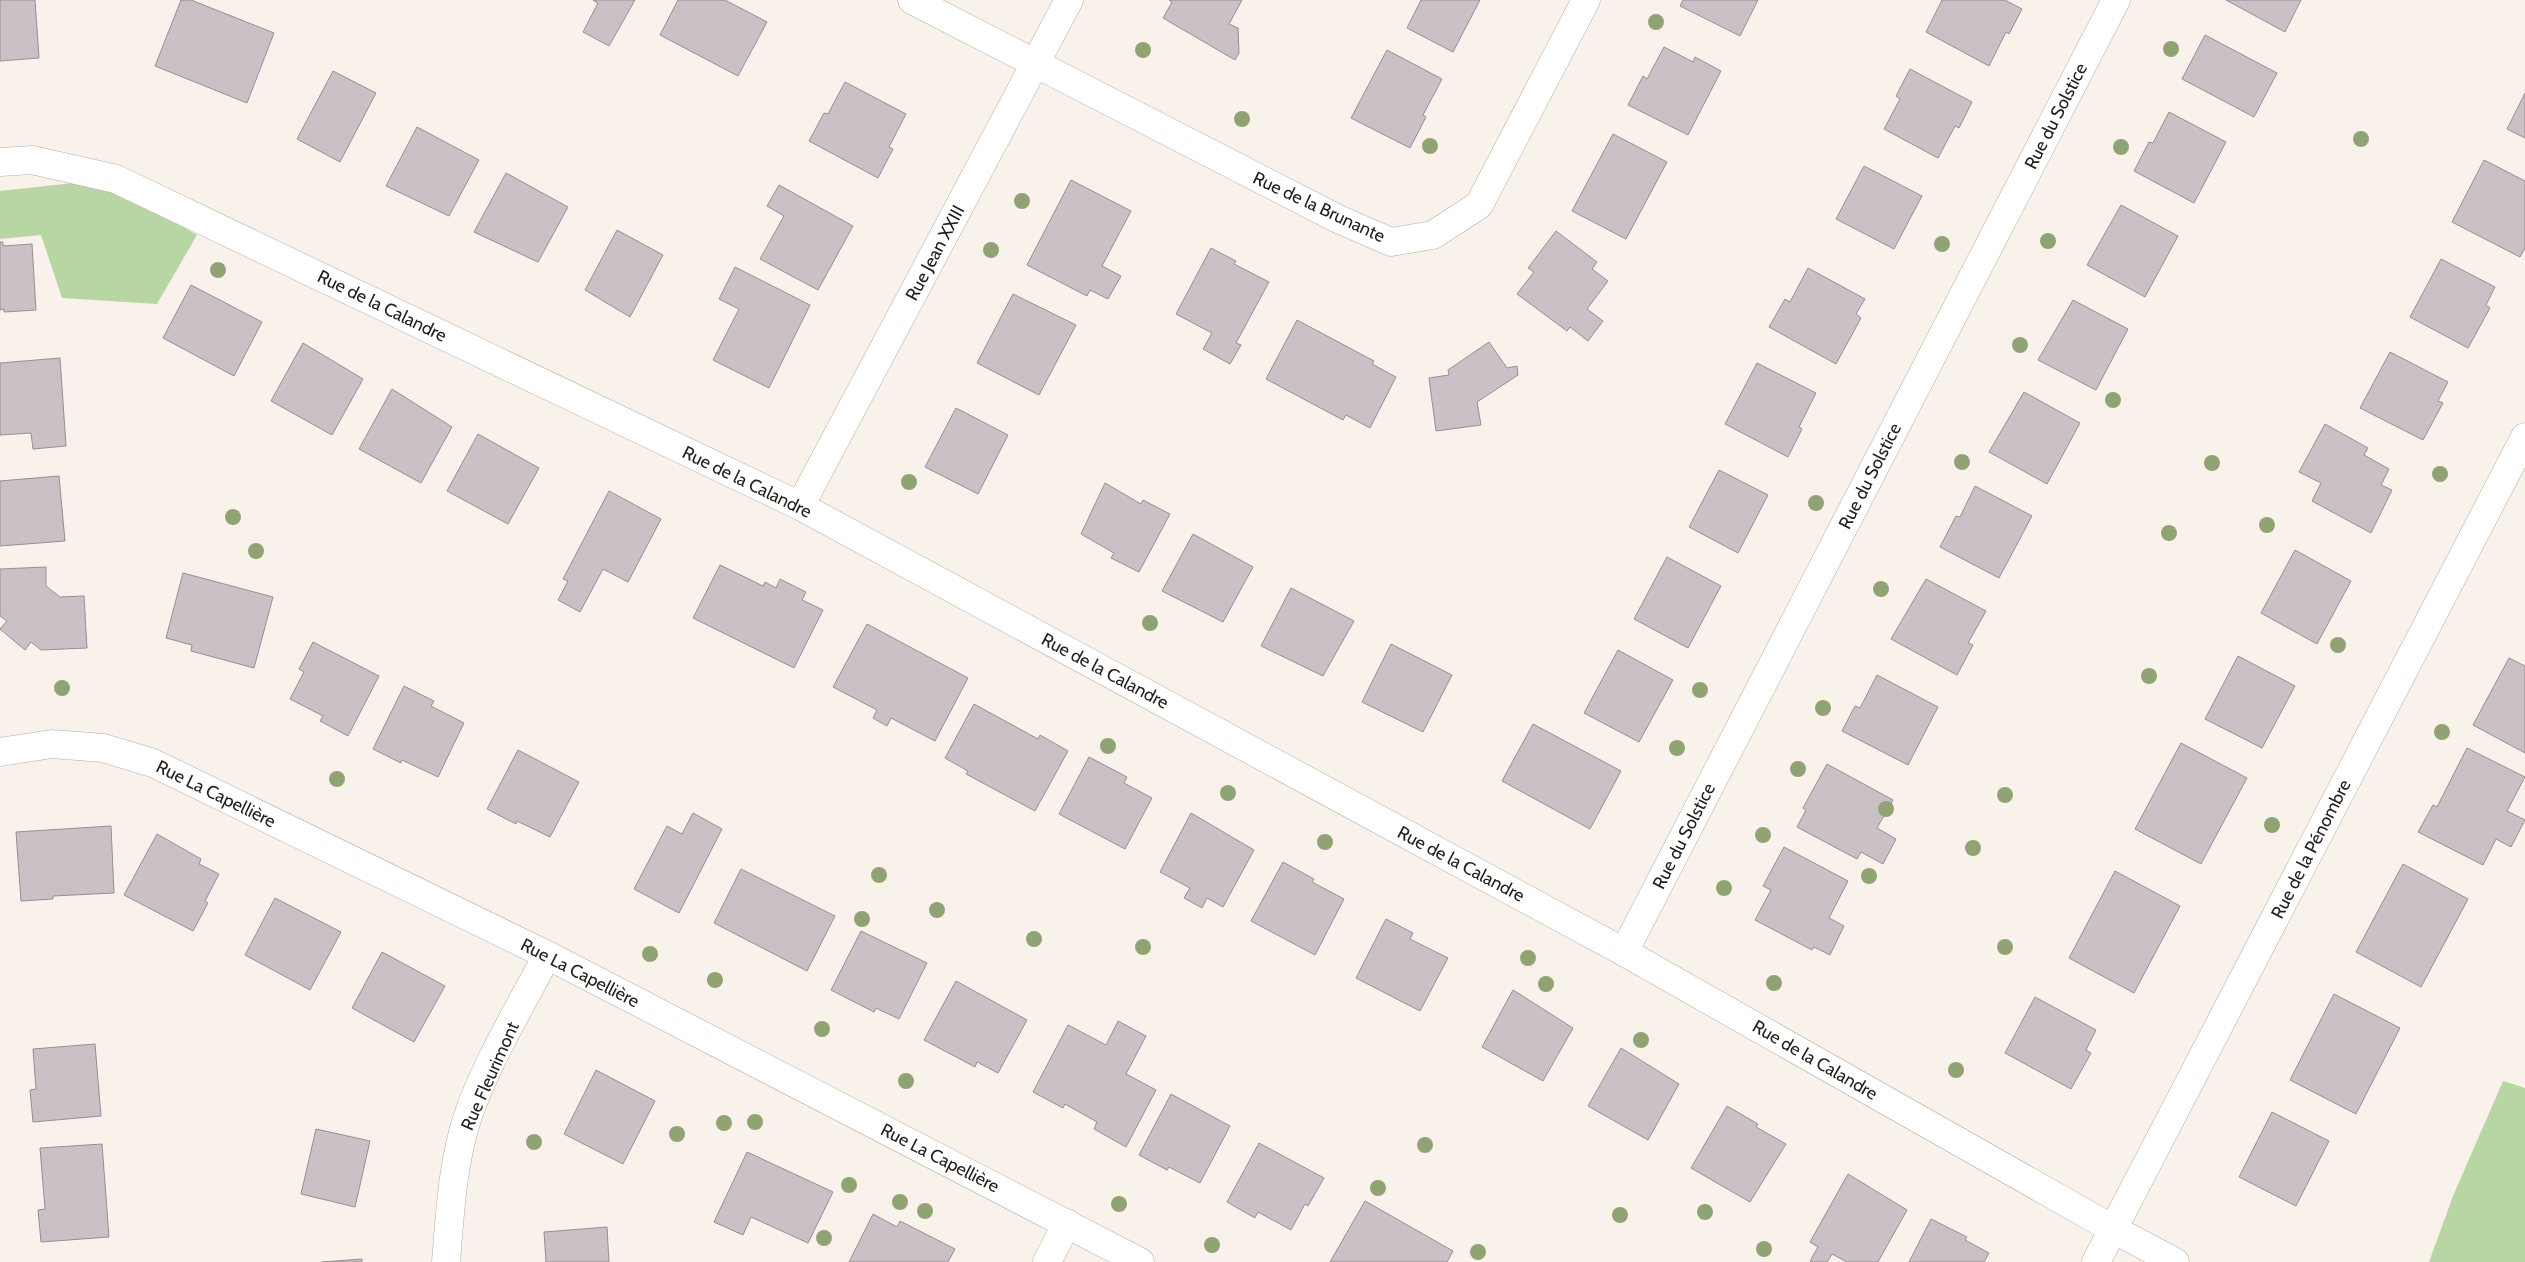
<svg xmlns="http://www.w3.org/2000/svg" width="2525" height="1262" font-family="Cabin,sans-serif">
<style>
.green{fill:#b8d6a3}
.building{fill:#c9c1c6;stroke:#968e93}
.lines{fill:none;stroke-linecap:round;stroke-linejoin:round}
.street-casing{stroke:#b5aea8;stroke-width:29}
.street{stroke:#fff;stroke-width:28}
.tree{fill:#90a473}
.labels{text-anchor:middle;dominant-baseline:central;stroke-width:4;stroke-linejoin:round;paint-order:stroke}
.street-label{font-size:18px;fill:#211e1c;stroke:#fff}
</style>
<rect width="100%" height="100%" fill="#f9f2eb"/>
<!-- green -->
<g class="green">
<polygon points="101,180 197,235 157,304 62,298 41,235 0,239 0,191"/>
<polygon points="2503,1081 2525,1088 2525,1262 2429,1262 2453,1196"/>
</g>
<!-- building -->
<g class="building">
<polygon points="0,0 35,0 39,58 0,61"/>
<polygon points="181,0 191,0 274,33 247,103 155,66"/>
<polygon points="593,0 635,0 609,46 583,32 598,3"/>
<polygon points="678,0 725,0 767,22 738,76 660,35"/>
<polygon points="1169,0 1242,0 1229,24 1238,28 1239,53 1235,60 1163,18 1172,2"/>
<polygon points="1421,0 1480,0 1453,52 1407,28"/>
<polygon points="1683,0 1758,0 1740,36 1680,6"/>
<polygon points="1942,0 2005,0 2022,9 2009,34 2006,32 1989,66 1926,32"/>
<polygon points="2226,0 2301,0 2285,32"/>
<polygon points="2205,35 2277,73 2254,117 2182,79"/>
<polygon points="1664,47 1693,62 1695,57 1721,71 1688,135 1628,105 1643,76 1647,79"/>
<polygon points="1387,50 1442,79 1423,115 1426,117 1410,148 1351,118"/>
<polygon points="1910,69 1972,102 1959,128 1955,126 1938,158 1884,129 1900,99 1896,96"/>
<polygon points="333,71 376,93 340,162 297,139"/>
<polygon points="845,82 906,114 889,147 893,149 878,178 809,141 824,113 828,114"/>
<polygon points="2525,93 2525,138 2507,129"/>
<polygon points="2169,112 2226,142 2194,203 2134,171 2149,142 2153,143"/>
<polygon points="417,127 479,160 449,216 386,186"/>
<polygon points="1613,134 1667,162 1626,239 1572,211"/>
<polygon points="2484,160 2525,181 2525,248 2520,257 2452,222"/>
<polygon points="1864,166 1922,196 1894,249 1836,219"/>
<polygon points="506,173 568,207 538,262 474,232"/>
<polygon points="1071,180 1131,211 1102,266 1121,276 1108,299 1090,290 1087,296 1027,265"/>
<polygon points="779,185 853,226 818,290 760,259 784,216 767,206"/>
<polygon points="2121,205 2178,236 2145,297 2087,265"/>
<polygon points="617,230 663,255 630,317 585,290"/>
<polygon points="1556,231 1597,262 1592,269 1608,281 1587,309 1603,321 1588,341 1570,327 1567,331 1517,294 1534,272 1528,268"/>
<polygon points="0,242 3,242 3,246 32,244 36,310 4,312 4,309 0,310"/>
<polygon points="1211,248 1236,261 1234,264 1269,282 1236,343 1241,345 1230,364 1203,349 1212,333 1176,314"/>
<polygon points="2441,259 2495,287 2486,305 2490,308 2468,348 2410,317"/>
<polygon points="735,267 810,305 769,388 713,360 739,309 719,299"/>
<polygon points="1808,268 1865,299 1856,314 1861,318 1836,364 1769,327 1785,299 1790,302"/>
<polygon points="191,285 262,322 234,376 163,338"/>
<polygon points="1013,294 1076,325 1039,395 977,363"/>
<polygon points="2073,300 2128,329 2096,390 2038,360"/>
<polygon points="1297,320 1374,361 1372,364 1396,377 1370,428 1346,415 1343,420 1266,379"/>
<polygon points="1489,342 1507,368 1517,366 1518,375 1477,402 1481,425 1436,431 1429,378 1449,375 1448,370"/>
<polygon points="303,343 363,379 332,435 271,401"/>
<polygon points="2390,352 2448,382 2438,401 2443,403 2423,440 2360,408"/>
<polygon points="60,358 66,446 33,449 31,433 0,435 0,363"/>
<polygon points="1757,363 1816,393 1799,427 1802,429 1788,457 1725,424"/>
<polygon points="392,389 452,427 421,483 359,449"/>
<polygon points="2024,392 2080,423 2047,484 1989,452"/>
<polygon points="956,408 1008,435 978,494 925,467"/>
<polygon points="2325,424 2368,448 2364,455 2389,469 2381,485 2392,490 2371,533 2312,501 2321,483 2299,472"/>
<polygon points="478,434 539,468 508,524 447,491"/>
<polygon points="1719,470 1768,495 1738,553 1689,527"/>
<polygon points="59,476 65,541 0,546 0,481"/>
<polygon points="1105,483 1141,504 1143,500 1170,514 1139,572 1111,558 1114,553 1081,534"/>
<polygon points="1975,486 2032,516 1999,578 1940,547 1956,516 1960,517"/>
<polygon points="609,491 661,519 628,582 603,569 580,612 558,600 568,581 563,579"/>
<polygon points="1193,534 1253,567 1223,622 1162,591"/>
<polygon points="2295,550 2351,581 2317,644 2261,613"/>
<polygon points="1667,557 1721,586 1688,648 1634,619"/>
<polygon points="720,565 763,586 765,582 776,588 780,579 806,592 802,600 823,610 794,668 693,618"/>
<polygon points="46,567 46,586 60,597 84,596 87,648 41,650 31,642 25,650 0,629 7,621 0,616 0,569"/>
<polygon points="183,573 273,597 254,668 191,651 192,645 166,638"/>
<polygon points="1926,579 1986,611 1968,643 1973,645 1957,675 1891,639"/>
<polygon points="1291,588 1354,621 1323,676 1261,646"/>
<polygon points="867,624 968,678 935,741 891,718 887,726 873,718 877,710 833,687"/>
<polygon points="313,642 379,676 348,736 320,721 323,716 290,699 304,672 299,669"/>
<polygon points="1391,644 1452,675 1423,732 1362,702"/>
<polygon points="1618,650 1673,680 1639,742 1584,713"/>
<polygon points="2238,656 2295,686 2262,748 2205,719"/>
<polygon points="2509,658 2525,666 2525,753 2473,725"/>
<polygon points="1877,675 1938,707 1908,765 1842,731 1855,706 1860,708"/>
<polygon points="404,686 434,701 431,706 464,723 438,777 402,760 401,763 373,749"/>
<polygon points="974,704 1038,739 1040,735 1068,751 1035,811 966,774 968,771 945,758"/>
<polygon points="1533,724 1621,771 1590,829 1502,781"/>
<polygon points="2181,743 2247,778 2201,864 2135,829"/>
<polygon points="2467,748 2525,777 2507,811 2525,820 2511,847 2496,839 2483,865 2418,832 2433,805 2437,807"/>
<polygon points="518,750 579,782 550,837 517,821 516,824 487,809"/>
<polygon points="1089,757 1127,777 1124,783 1152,798 1125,849 1059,814"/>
<polygon points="1827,764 1893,800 1877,828 1896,839 1883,864 1861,852 1857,859 1797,827 1806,810 1803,808"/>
<polygon points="693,813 722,829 679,913 634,889 667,826 682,834"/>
<polygon points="1191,813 1254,850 1223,907 1207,898 1202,908 1184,898 1190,888 1160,872"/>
<polygon points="111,826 114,893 53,896 53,899 21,901 16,832"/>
<polygon points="157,834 201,859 199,864 219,874 205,901 208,903 193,931 124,895"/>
<polygon points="1784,847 1848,881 1829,918 1844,926 1830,955 1814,947 1812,950 1755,920 1771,890 1763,886"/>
<polygon points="1283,862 1314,879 1312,882 1344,899 1315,955 1251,921"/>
<polygon points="2403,864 2468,899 2421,987 2356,952"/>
<polygon points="741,869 835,916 807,971 714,923"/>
<polygon points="2115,871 2180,906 2134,993 2069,958"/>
<polygon points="275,898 341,932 310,990 245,955"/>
<polygon points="1386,919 1413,933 1410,939 1448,958 1420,1011 1356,978"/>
<polygon points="861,931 927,963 899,1019 876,1008 874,1012 831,990"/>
<polygon points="382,952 445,986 414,1042 352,1008"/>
<polygon points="956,981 1027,1020 998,1073 977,1062 975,1067 924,1040"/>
<polygon points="1513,990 1573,1028 1543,1081 1482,1047"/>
<polygon points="2334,994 2400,1028 2356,1114 2290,1080"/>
<polygon points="2035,997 2096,1030 2086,1050 2091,1053 2071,1089 2005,1053"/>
<polygon points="1118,1021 1146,1036 1126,1074 1156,1090 1126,1147 1094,1129 1097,1122 1065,1104 1063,1108 1033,1092 1068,1025 1106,1045"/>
<polygon points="95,1044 101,1116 33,1122 30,1090 36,1089 33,1049"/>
<polygon points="1621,1048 1679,1084 1648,1140 1588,1106"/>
<polygon points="596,1070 655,1101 623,1164 564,1134"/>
<polygon points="1171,1094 1230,1126 1200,1183 1169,1167 1167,1170 1139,1155"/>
<polygon points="1727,1106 1758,1124 1756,1127 1786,1144 1750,1202 1691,1168"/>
<polygon points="2272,1112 2329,1141 2296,1206 2239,1177"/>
<polygon points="316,1129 370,1141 355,1207 301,1194"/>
<polygon points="1259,1143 1324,1178 1308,1206 1305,1204 1291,1230 1258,1212 1255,1218 1227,1202"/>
<polygon points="102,1144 109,1237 41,1242 38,1210 45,1209 40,1148"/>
<polygon points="747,1152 833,1192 808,1243 751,1217 743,1235 714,1222"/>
<polygon points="1848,1174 1907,1210 1878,1262 1847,1262 1832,1254 1827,1262 1813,1262 1810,1261 1818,1247 1810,1242"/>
<polygon points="1365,1201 1453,1251 1447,1262 1330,1262"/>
<polygon points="873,1214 897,1227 900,1221 955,1249 948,1262 849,1262"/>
<polygon points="1931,1219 1967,1237 1965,1240 1989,1253 1984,1262 1909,1262"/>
<polygon points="607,1227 609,1262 546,1262 544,1232"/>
<polygon points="362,1259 362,1262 322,1262"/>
</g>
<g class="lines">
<defs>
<g id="street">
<polyline points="912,0 1338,219 1391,242 1433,235 1479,205 1586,0"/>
<polyline points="0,162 32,160 116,179 800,506 1624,952 2113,1229 2175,1262"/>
<polyline points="800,506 1069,0"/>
<polyline points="0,752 52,744 103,748 153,763 547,955 1140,1262"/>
<polyline points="1624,952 2116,0"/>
<path d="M446 1262C450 1214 452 1166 467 1119 484 1066 521 1006 547 955"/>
<polyline points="1047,1262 1067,1223"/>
<polyline points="2096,1262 2525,437"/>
</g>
</defs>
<!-- street casing -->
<use href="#street" class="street-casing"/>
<!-- street -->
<use href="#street" class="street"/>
</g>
<!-- trees -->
<g class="tree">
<circle cx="1656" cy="22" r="8"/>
<circle cx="2171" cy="49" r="8"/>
<circle cx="1143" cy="50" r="8"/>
<circle cx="1242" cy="119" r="8"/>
<circle cx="2361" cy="139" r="8"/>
<circle cx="1430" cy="146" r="8"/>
<circle cx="2121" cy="147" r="8"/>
<circle cx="1022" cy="201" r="8"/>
<circle cx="2048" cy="241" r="8"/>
<circle cx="1942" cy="244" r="8"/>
<circle cx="991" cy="250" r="8"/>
<circle cx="218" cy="270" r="8"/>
<circle cx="2020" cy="345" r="8"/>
<circle cx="2113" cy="400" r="8"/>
<circle cx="1962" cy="462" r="8"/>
<circle cx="2212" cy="463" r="8"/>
<circle cx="2440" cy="474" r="8"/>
<circle cx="909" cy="482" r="8"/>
<circle cx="1816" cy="503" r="8"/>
<circle cx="233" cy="517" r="8"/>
<circle cx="2267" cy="525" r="8"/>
<circle cx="2169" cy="533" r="8"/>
<circle cx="256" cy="551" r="8"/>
<circle cx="1881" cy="589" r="8"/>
<circle cx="1150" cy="623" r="8"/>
<circle cx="2338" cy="645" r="8"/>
<circle cx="2149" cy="676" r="8"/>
<circle cx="62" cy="688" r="8"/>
<circle cx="1700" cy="690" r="8"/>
<circle cx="1823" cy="708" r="8"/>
<circle cx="2442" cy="732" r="8"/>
<circle cx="1108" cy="746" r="8"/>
<circle cx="1677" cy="748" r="8"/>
<circle cx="1798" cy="769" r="8"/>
<circle cx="337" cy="779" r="8"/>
<circle cx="1228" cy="793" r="8"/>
<circle cx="2005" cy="795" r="8"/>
<circle cx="1886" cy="809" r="8"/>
<circle cx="2272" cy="825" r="8"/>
<circle cx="1763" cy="835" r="8"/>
<circle cx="1325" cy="842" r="8"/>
<circle cx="1973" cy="848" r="8"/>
<circle cx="879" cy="875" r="8"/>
<circle cx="1869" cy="876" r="8"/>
<circle cx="1724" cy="888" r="8"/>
<circle cx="937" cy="910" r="8"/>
<circle cx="862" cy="919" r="8"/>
<circle cx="1034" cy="939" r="8"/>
<circle cx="1143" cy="947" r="8"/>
<circle cx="2005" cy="947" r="8"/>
<circle cx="650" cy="954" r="8"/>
<circle cx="1528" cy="958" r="8"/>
<circle cx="715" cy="980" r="8"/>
<circle cx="1774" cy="983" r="8"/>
<circle cx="1546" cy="984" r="8"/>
<circle cx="822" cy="1029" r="8"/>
<circle cx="1641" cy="1040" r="8"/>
<circle cx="1956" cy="1070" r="8"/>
<circle cx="906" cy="1081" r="8"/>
<circle cx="755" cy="1122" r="8"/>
<circle cx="724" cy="1123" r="8"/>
<circle cx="677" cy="1134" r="8"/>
<circle cx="534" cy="1142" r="8"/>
<circle cx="1425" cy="1145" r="8"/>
<circle cx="849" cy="1185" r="8"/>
<circle cx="1378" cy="1188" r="8"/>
<circle cx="900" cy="1202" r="8"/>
<circle cx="1119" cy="1204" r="8"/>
<circle cx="925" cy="1211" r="8"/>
<circle cx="1705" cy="1212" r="8"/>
<circle cx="1620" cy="1215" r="8"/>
<circle cx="824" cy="1238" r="8"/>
<circle cx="1212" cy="1245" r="8"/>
<circle cx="1764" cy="1249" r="8"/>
<circle cx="1478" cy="1252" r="8"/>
</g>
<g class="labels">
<!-- street labels -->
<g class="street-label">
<text transform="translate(2056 116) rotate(-63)">Rue du Solstice</text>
<text transform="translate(1319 207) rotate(25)">Rue de la Brunante</text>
<text transform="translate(935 253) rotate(-62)">Rue Jean XXIII</text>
<text transform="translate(382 306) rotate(26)">Rue de la Calandre</text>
<text transform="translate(1870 476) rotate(-63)">Rue du Solstice</text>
<text transform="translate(747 482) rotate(26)">Rue de la Calandre</text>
<text transform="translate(1105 671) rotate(28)">Rue de la Calandre</text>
<text transform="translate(216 794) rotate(26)">Rue La Capellière</text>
<text transform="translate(1684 836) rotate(-63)">Rue du Solstice</text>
<text transform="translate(2311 849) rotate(-63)">Rue de la Pénombre</text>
<text transform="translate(1461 864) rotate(28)">Rue de la Calandre</text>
<text transform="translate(580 973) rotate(27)">Rue La Capellière</text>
<text transform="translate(1815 1060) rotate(30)">Rue de la Calandre</text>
<text transform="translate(490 1076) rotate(-66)">Rue Fleurimont</text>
<text transform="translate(940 1158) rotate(27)">Rue La Capellière</text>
</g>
</g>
</svg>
